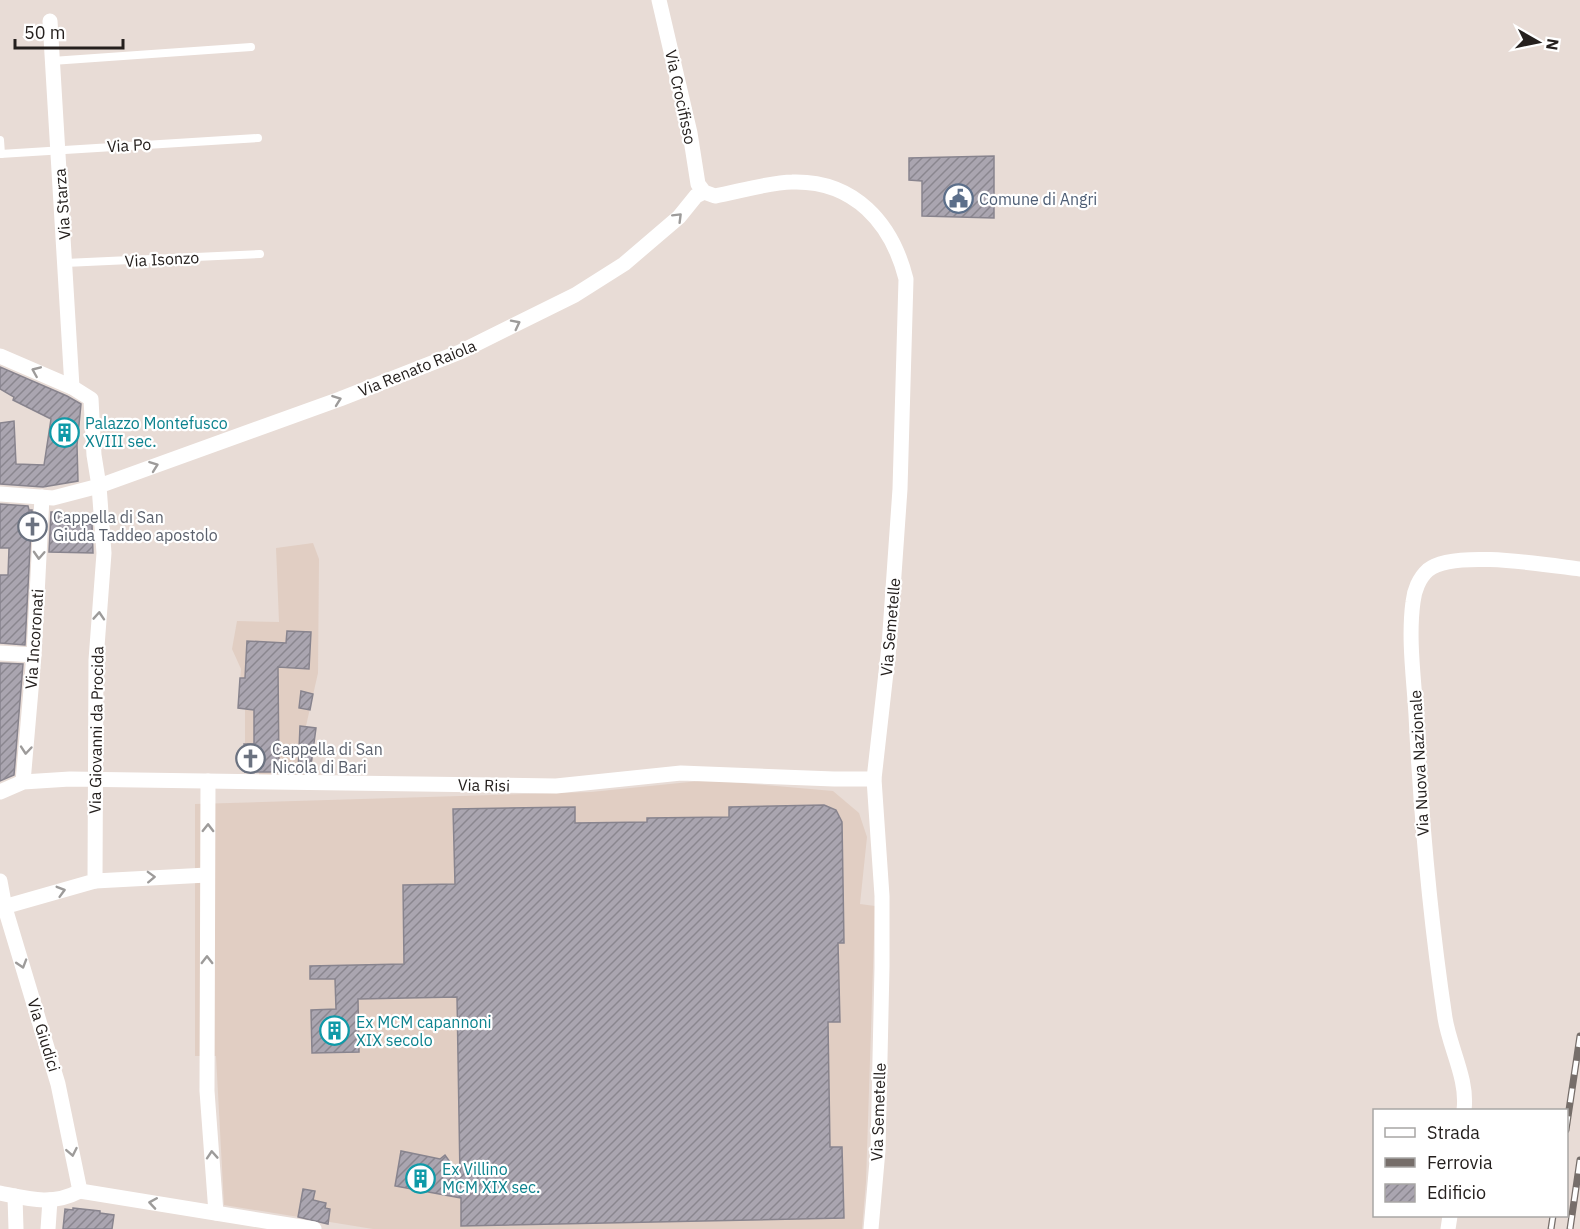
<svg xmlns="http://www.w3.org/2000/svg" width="1580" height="1229" font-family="'IBM Plex Sans',sans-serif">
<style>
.built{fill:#e1cec3}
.building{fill:url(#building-hatch);stroke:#88848e;stroke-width:1.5}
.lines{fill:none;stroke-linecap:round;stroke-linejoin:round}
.lane{stroke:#fff;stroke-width:8}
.street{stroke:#fff;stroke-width:15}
.rail-casing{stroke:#766e6a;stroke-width:7}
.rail{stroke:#fff;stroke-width:4.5;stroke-dasharray:14;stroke-linecap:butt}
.oneway{stroke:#9d9b9a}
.labels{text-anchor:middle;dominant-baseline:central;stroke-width:4.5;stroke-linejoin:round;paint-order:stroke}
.street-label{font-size:16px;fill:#25201e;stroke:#fff}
.service-label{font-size:16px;fill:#4e5e75;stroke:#fff;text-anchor:start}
.culture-label{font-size:16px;fill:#0d838f;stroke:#fff;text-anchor:start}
.worship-label{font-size:16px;fill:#5b616d;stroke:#fff;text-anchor:start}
</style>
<defs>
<pattern id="building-hatch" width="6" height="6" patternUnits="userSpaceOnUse" patternTransform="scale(1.5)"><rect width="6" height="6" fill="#aaa5b0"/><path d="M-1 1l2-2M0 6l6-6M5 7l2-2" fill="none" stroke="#8a868f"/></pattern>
</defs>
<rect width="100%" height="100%" fill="#e8dcd6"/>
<!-- built -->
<g class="built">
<polygon points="313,543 319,559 318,673 306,726 316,728 310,775 259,775 259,772 245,772 245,709 238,708 241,669 232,649 237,621 279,622 276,548"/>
<polygon points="709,780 833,791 859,813 867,837 860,904 875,906 866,1182 862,1229 373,1229 224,1205 216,1056 195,1056 195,804 591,792"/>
</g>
<!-- building -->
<g class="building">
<polygon points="994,156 994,218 922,216 922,181 909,180 909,158"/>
<polygon points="0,367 67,396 81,404 77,445 78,481 43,487 0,484 0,423 14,421 16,464 44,465 51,419 13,400 14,397 0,389"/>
<polygon points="0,504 28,506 29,510 32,510 25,645 0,643 0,575 8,575 9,548 0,548"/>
<polygon points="51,512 68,513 67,525 92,524 93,553 49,552"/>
<polygon points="287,631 311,632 309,669 278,667 279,772 245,772 244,744 254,744 254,710 238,708 240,678 245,678 247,641 286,643"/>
<polygon points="0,663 23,664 14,775 0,781"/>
<polygon points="301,691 313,694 310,710 299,708"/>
<polygon points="300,726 316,728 310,773 298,773"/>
<polygon points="824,805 836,810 842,822 844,943 838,943 840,1022 828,1022 830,1147 842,1147 844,1218 461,1226 461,1198 395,1186 401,1151 440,1159 445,1155 460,1176 457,997 358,999 359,1052 312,1053 311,1010 336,1009 335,979 310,979 310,966 404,964 403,885 455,884 453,809 575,807 575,823 647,822 647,818 729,817 729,807"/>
<polygon points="303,1189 315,1191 313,1200 326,1203 325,1208 330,1209 328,1224 298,1217"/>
<polygon points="73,1208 100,1211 100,1213 114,1215 112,1229 63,1229 65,1209 73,1210"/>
</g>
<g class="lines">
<!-- lane -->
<g class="lane">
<polyline points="52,61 251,47"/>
<polyline points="0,140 1,154"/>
<polyline points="0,154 258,138"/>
<polyline points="65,263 260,254"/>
</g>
<!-- street -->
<g class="street">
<path d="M659 0 690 133 698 184 704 192 715 196C737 192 771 182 792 182 854 180 892 223 906 279L900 489 889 646 874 779 882 896V967L878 1150 871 1229"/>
<polyline points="50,21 72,387"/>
<polyline points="0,356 72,387 91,399 94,455 99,486 104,553 96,660 95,881 0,908"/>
<polyline points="0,494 53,498 99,486 340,399 460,352 575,295 624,264 679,217 696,196 704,192"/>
<polyline points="0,653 34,655"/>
<polyline points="208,781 207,1091 216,1213"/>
<polyline points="23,782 34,655 42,497"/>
<polyline points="0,792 23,782 70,779 556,786 681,773 834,779 874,779"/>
<polyline points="0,881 5,908 58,1084 80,1191"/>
<polyline points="95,881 207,875"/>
<path d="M1464 1110C1468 1079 1450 1049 1445 1018 1430 918 1421 817 1416 715 1414 679 1408 639 1413 602 1414 591 1419 578 1428 570 1453 549 1547 565 1580 569"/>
<polyline points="80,1191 314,1229"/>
<path d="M0 1193C29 1199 52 1206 80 1191"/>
<polyline points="15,1196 16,1229"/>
<polyline points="48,1229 50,1200"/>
<polyline points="1448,1229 1450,1216"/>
</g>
<defs>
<g id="rail">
<polyline points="1566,1130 1580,1036"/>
<polyline points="1551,1229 1553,1216"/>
<polyline points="1570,1229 1580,1160"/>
</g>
</defs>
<!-- rail casing -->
<use href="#rail" class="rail-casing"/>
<!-- rail -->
<use href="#rail" class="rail"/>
</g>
<!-- one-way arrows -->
<defs><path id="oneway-chevron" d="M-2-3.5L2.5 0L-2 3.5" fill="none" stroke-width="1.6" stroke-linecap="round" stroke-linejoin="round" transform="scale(1.5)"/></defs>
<g class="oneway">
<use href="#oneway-chevron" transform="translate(678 217) rotate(-45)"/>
<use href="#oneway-chevron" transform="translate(516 324) rotate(-27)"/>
<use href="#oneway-chevron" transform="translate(36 371) rotate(-157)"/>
<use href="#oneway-chevron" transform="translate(337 400) rotate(-20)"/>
<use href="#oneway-chevron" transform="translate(154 466) rotate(-20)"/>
<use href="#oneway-chevron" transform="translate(39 555) rotate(93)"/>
<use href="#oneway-chevron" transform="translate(99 616) rotate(-86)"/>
<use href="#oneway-chevron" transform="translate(26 750) rotate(95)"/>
<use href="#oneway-chevron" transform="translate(208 828) rotate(-89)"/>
<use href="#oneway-chevron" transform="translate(151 877) rotate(-2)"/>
<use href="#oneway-chevron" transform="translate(61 891) rotate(-16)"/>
<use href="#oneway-chevron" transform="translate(207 960) rotate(-90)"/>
<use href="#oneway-chevron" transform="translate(22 964) rotate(73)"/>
<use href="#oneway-chevron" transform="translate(72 1152) rotate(79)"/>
<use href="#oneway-chevron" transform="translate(212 1155) rotate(-94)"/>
<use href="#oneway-chevron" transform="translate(153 1203) rotate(-171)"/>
</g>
<!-- icons -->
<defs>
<symbol id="civic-ring" viewBox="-11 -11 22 22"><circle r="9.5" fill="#fff" stroke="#5c6f8a" stroke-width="1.5"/><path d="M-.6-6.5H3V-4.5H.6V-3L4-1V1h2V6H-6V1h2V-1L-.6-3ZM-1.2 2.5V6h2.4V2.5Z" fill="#5c6f8a"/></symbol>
<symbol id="building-ring" viewBox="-11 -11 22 22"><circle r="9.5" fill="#fff" stroke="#0f9aa8" stroke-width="1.5"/><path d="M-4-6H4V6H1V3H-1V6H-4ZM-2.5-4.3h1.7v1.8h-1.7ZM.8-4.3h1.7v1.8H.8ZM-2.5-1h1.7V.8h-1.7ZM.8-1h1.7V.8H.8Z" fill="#0f9aa8"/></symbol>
<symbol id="church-ring" viewBox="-11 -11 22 22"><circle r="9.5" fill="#fff" stroke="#6b7280" stroke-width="1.5"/><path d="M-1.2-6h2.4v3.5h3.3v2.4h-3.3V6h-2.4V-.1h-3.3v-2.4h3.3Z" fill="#6b7280"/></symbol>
</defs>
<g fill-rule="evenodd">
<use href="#civic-ring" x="942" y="182" width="33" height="33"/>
<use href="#building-ring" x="48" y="416" width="33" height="33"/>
<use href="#church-ring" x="16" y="510" width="33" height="33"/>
<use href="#church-ring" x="234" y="742" width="33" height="33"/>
<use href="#building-ring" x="318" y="1014" width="33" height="33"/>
<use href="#building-ring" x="404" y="1162" width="33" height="33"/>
</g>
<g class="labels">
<!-- street labels -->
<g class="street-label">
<text transform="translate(681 97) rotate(78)">Via Crocifisso</text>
<text transform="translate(129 145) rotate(-3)">Via Po</text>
<text transform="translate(62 204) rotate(-94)">Via Starza</text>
<text transform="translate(162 259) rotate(-3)">Via Isonzo</text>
<text transform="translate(417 368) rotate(-22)">Via Renato Raiola</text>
<text transform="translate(890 627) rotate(-85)">Via Semetelle</text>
<text transform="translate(34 639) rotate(-86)">Via Incoronati</text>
<text transform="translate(96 730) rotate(-89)">Via Giovanni da Procida</text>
<text transform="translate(1419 763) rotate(-93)">Via Nuova Nazionale</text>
<text transform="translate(484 785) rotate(1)">Via Risi</text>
<text transform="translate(44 1035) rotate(73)">Via Giudici</text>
<text transform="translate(878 1112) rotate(-88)">Via Semetelle</text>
</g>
<!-- service labels -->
<g class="service-label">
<text x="979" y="199">Comune di Angri</text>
</g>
<!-- culture labels -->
<g class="culture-label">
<text x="85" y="423">Palazzo Montefusco<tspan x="85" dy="18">XVIII sec.</tspan></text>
<text x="356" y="1022">Ex MCM capannoni<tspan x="356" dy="18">XIX secolo</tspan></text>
<text x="442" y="1169">Ex Villino<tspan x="442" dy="18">MCM XIX sec.</tspan></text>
</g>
<!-- worship labels -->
<g class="worship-label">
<text x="53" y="517">Cappella di San<tspan x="53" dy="18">Giuda Taddeo apostolo</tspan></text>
<text x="272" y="749">Cappella di San<tspan x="272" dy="18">Nicola di Bari</tspan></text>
</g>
</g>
<!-- legend -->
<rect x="1373" y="1109" width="195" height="108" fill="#ffffff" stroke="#a8a6a5" stroke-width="1.5"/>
<rect x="1385" y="1128" width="30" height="9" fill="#ffffff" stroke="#a8a6a5" stroke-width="1.5"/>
<text x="1427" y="1139" font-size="18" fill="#25201e">Strada</text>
<rect x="1385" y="1158" width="30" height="9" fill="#766e6a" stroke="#a8a6a5" stroke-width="1.5"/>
<text x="1427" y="1169" font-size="18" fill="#25201e">Ferrovia</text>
<rect x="1385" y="1184" width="30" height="18" fill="url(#building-hatch)" stroke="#a8a6a5" stroke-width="1.5"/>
<text x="1427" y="1199" font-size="18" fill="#25201e">Edificio</text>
<!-- north arrow -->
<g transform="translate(1538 42) rotate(99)" stroke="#ffffff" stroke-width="4.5" paint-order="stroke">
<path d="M0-4.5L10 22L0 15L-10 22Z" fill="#25201e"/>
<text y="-9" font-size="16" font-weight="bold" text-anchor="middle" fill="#25201e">N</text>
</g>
<!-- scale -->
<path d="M15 39v9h108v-9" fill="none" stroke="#25201e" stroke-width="3"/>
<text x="24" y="39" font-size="18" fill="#25201e" stroke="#ffffff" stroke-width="4.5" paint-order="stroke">50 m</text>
</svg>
